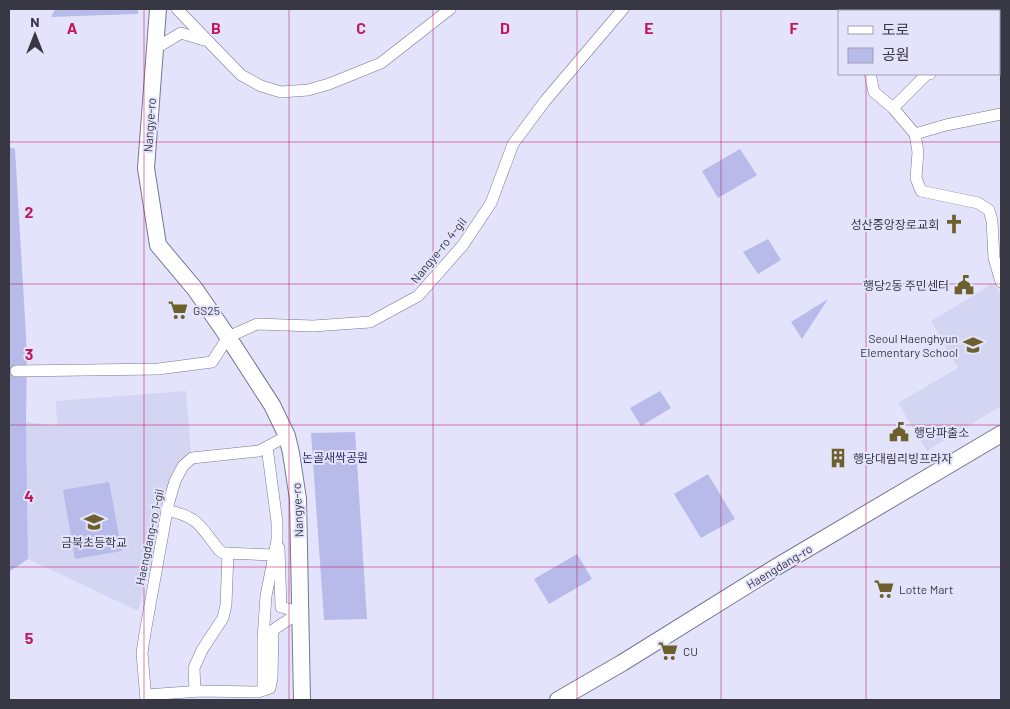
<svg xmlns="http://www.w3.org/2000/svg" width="1010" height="709" font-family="Barlow,'Noto Sans KR',sans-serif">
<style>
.built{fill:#d4d5f2}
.green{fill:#b8bae9}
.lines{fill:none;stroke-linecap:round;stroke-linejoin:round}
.minor-casing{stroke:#767791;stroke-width:12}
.secondary-casing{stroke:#767791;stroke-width:18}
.minor{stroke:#fff;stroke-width:11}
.secondary{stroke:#fff;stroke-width:16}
.grid{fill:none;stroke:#c2185b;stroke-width:1;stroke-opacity:0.55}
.labels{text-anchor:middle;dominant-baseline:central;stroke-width:4;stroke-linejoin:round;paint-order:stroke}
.street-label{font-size:12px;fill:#383844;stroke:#e3e4fc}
.poi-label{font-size:12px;fill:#383844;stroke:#e3e4fc;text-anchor:start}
.park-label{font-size:12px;fill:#332f6b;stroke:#e3e4fc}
.grid-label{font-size:16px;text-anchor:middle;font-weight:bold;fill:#c2185b;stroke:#e3e4fc;stroke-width:4;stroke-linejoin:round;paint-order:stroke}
</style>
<rect width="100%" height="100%" fill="#e3e4fc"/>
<!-- built -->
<g class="built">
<polygon points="992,284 998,289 1001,296 1001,406 927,451 898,403 958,368 931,321"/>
<polygon points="186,391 191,454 179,461 172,473 164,500 155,545 138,611 28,559 26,422 57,426 56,401"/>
</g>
<!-- green -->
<g class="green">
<polygon points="55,9 138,9 138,14 51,17"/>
<polygon points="9,147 15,149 27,353 26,422 28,559 9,572"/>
<polygon points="740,149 757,175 718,198 702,171"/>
<polygon points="768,239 781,260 758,274 743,252"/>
<polygon points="828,299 802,339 791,322"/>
<polygon points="660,391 671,408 641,426 630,408"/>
<polygon points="355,432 367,619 324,620 311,433"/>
<polygon points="708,474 735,519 701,538 674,494"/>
<polygon points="109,482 122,551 75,559 63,490"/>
<polygon points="577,554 592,579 549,604 534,579"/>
</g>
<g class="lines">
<defs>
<g id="minor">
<polyline points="177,9 241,75 261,86 281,92 308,90 329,84 381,63 450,9"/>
<polyline points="912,9 912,11"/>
<polyline points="953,9 953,11"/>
<polyline points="993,9 994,11"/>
<polyline points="886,11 892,9"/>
<polyline points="156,48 181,33 204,40"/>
<polyline points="999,49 1001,67"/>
<polyline points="870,74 874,92 893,108 915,134 918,152 916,178 921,191 978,203 989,210 992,221 994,258 1001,282"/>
<polyline points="893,108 927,74 930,74"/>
<polyline points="915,134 946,125 1001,114"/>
<polyline points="16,371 158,369 212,362 228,337 257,324 313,326 370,322 418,296 463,245 491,203 513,144 545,101 623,9"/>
<path d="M167 510C200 518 199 525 219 550L223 553 273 555"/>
<polyline points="279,548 281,607 300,612"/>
<polyline points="263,690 263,639 266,596 277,540 277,522 267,447"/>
<polyline points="195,691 194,668 202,650 223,618 226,605 228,553"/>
<polyline points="146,695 201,691 258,692 270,688 272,678 273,630 300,612"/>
<polyline points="146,700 142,653 145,633 168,505 175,481 183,466 192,458 259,451 287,436"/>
</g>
<g id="secondary">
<polyline points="158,9 146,168 158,245 195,289 228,337 272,405 287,436 291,453 298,499 302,700"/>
<polyline points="558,700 622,663 778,566 1001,434"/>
</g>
</defs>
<!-- minor casing -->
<use href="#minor" class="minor-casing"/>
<!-- secondary casing -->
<use href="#secondary" class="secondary-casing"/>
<!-- minor -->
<use href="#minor" class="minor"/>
<!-- secondary -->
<use href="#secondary" class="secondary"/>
</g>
<!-- grid -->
<path class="grid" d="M144 9V700M289 9V700M433 9V700M577 9V700M721 9V700M866 9V11M866 74V700M9 142H1001M9 284H1001M9 425H1001M9 567H1001"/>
<!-- icons -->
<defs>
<symbol id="church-bare" viewBox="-9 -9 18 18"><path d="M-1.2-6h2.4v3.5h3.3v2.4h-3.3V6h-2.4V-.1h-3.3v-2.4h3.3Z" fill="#6d602d" stroke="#e3e4fc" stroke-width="2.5" paint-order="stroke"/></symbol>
<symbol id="civic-bare" viewBox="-9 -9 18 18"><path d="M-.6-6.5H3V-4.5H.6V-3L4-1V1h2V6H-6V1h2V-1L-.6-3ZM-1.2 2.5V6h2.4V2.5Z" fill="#6d602d" stroke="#e3e4fc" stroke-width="2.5" paint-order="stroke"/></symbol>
<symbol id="supermarket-bare" viewBox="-9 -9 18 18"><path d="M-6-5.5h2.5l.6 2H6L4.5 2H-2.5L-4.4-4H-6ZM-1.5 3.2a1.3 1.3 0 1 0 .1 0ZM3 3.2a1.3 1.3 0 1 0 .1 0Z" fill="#6d602d" stroke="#e3e4fc" stroke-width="2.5" paint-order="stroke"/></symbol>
<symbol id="school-bare" viewBox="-9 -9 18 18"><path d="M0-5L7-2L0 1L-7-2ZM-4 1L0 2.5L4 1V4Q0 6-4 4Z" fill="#6d602d" stroke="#e3e4fc" stroke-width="2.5" paint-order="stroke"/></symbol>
<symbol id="building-bare" viewBox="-9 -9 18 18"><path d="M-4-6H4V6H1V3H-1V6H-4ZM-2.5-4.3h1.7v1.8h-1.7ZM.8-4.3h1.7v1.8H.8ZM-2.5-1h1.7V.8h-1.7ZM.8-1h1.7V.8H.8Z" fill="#6d602d" stroke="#e3e4fc" stroke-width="2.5" paint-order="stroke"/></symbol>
</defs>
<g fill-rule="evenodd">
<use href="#church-bare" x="940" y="210" width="28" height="28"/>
<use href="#civic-bare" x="950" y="271" width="28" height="28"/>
<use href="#supermarket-bare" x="164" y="296" width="28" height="28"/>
<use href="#school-bare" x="959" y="331" width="28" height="28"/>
<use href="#civic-bare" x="885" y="418" width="28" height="28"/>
<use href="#building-bare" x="824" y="444" width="28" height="28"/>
<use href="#school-bare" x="80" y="508" width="28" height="28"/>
<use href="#supermarket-bare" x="870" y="575" width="28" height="28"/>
<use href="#supermarket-bare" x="654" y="637" width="28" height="28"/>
</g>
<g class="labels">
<!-- street labels -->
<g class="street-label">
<text transform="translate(149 125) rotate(-86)">Nangye-ro</text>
<text transform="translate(438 250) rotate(-51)">Nangye-ro 4-gil</text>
<text transform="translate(297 510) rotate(-93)">Nangye-ro</text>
<text transform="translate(149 537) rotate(-78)">Haengdang-ro 1-gil</text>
<text transform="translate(779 566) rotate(-31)">Haengdang-ro</text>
</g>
<!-- poi labels -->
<g class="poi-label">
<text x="939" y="224" text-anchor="end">성산중앙장로교회</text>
<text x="949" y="285" text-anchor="end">행당2동 주민센터</text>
<text x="193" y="310">GS25</text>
<text x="958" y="338" text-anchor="end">Seoul Haenghyun<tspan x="958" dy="14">Elementary School</tspan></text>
<text x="914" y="432">행당파출소</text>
<text x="853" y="458">행당대림리빙프라자</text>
<text x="94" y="542" text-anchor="middle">금북초등학교</text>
<text x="899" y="589">Lotte Mart</text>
<text x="683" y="651">CU</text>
</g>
<!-- park labels -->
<g class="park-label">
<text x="335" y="457">논골새싹공원</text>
</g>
</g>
<g class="grid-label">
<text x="72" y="34">A</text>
<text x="216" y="34">B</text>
<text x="361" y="34">C</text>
<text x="505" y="34">D</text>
<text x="649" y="34">E</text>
<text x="794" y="34">F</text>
<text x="29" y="218">2</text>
<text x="29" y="360">3</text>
<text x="29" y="502">4</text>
<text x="29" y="644">5</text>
</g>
<!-- border -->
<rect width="1010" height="709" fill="none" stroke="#383844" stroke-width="20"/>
<!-- legend -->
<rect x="838" y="10" width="162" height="65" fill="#e3e4fc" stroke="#9f9fb2"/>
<rect x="848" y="26" width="25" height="8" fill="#ffffff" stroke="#9f9fb2"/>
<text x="882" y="35" font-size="15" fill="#383844">도로</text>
<rect x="848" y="48" width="25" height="15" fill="#b8bae9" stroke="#9f9fb2"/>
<text x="882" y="60" font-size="15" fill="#383844">공원</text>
<!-- north arrow -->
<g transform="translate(35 35)" stroke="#e3e4fc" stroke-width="4" paint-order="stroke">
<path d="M0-4L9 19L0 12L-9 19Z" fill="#383844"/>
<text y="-8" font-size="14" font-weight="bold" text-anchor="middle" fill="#383844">N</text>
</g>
</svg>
